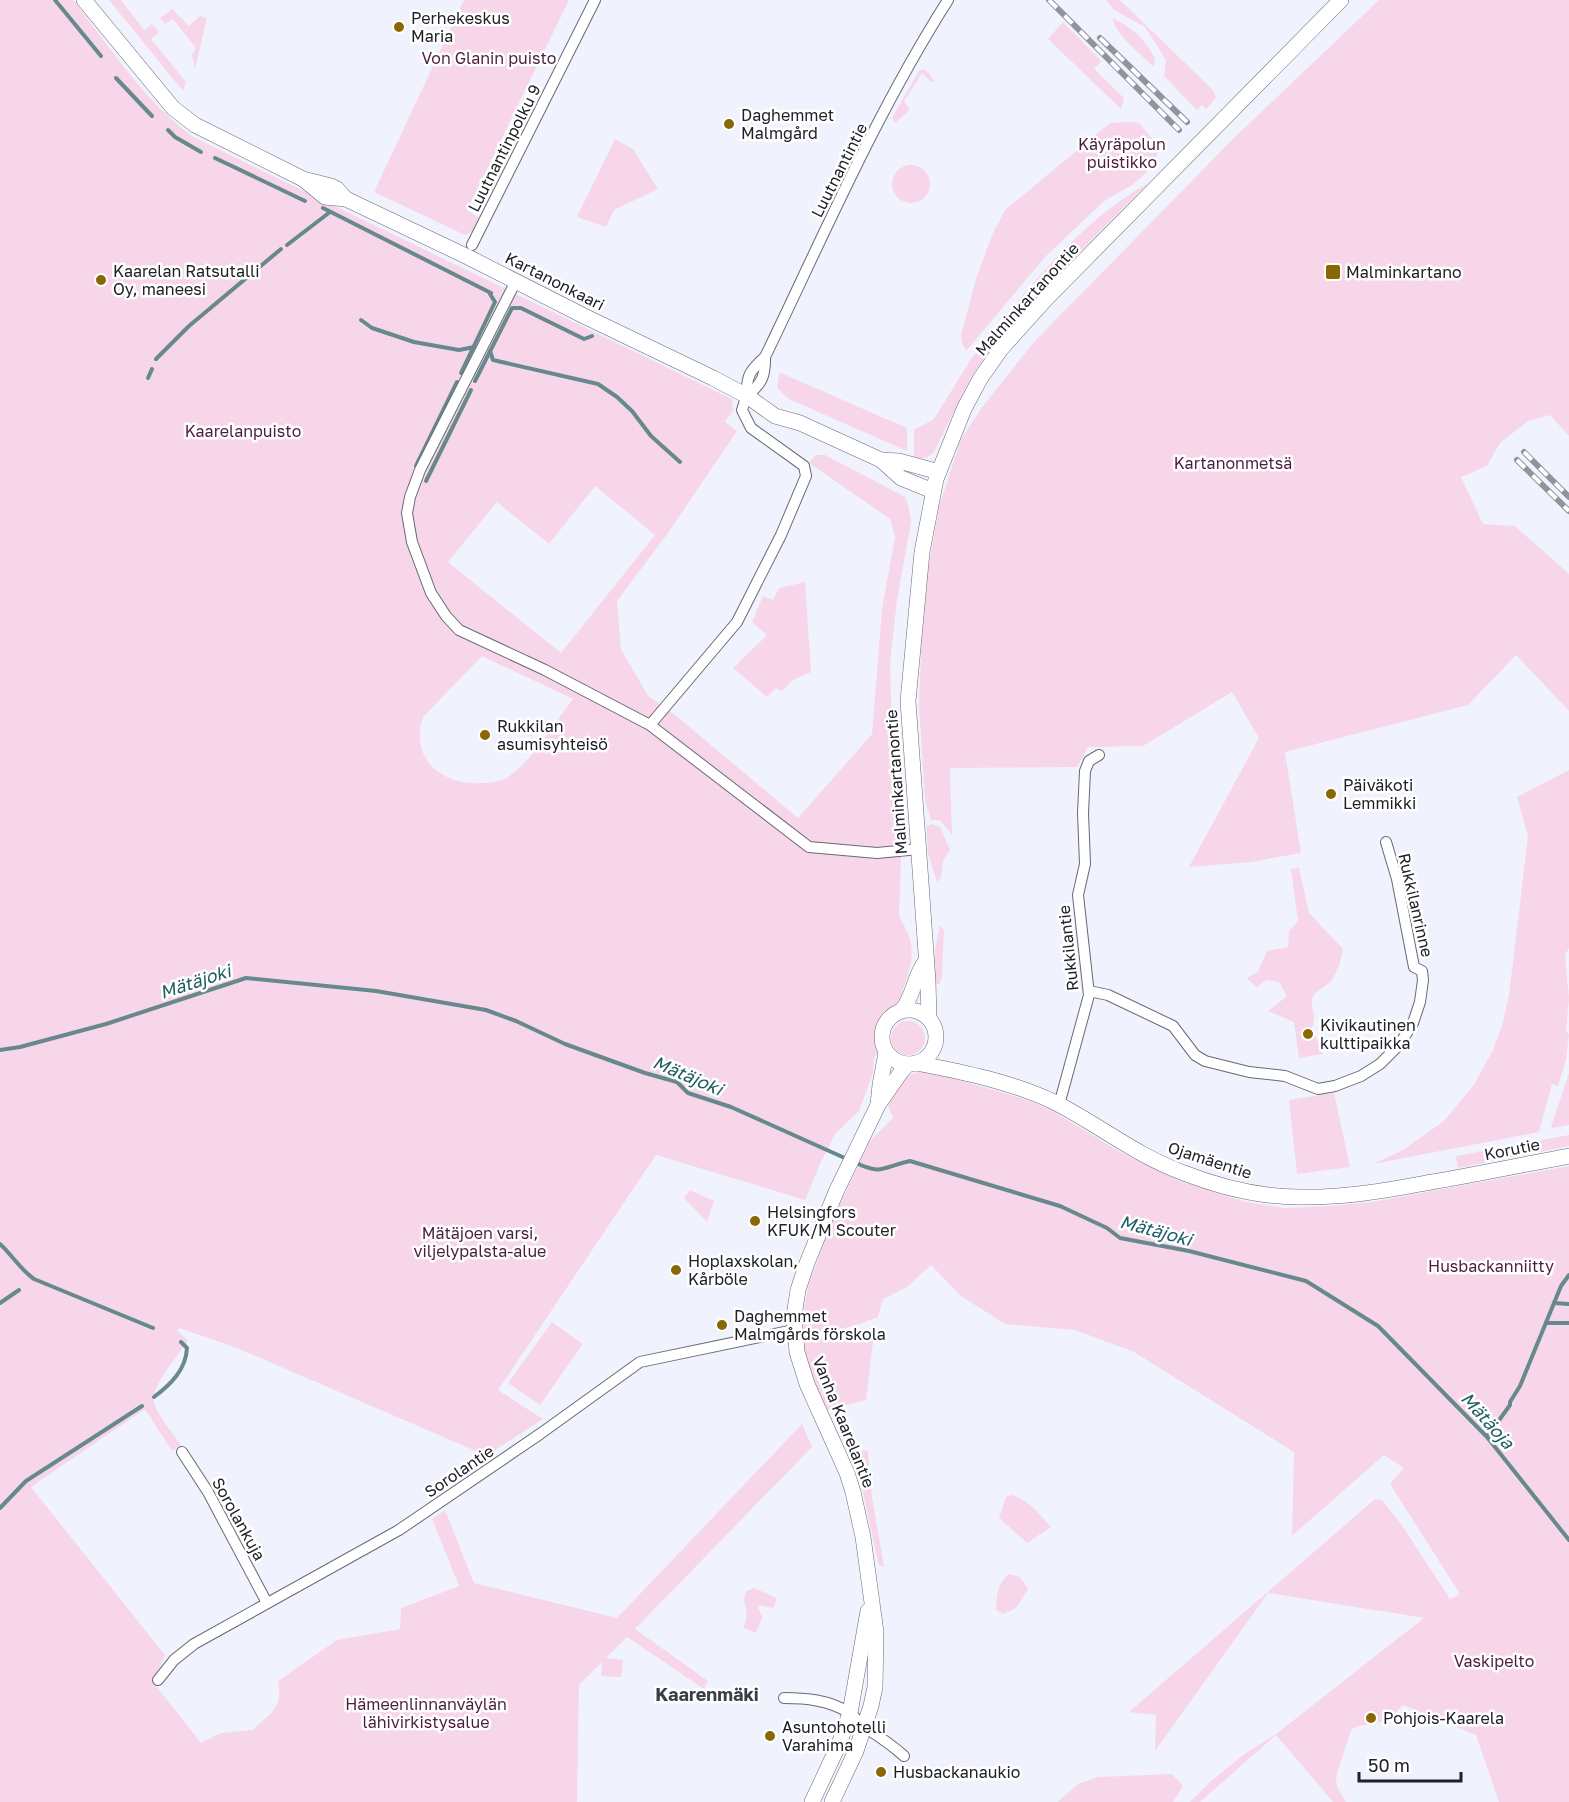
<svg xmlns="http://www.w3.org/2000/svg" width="1569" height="1802" font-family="'Golos Text',sans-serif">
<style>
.green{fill:#f8d6ea;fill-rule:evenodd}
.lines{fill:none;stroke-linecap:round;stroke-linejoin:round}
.stream{stroke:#67898e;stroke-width:4}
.street-casing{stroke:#666a74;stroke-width:12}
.secondary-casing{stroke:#666a74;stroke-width:16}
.street{stroke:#fff;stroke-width:10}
.secondary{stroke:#fff;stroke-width:15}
.rail-casing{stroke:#92949c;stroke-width:6}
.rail{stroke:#fff;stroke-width:4;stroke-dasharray:11;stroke-linecap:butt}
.poi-dot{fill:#8a6705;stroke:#fff;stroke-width:2}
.labels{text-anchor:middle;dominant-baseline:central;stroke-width:5;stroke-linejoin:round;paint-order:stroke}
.poi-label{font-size:16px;fill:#202126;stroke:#fff;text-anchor:start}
.park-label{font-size:16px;fill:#4c1e3d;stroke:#fff}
.street-label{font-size:16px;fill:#202126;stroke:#fff}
.water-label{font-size:18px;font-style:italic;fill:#1b5e64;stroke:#fff}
.neighbourhood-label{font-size:18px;font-weight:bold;fill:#3a3d47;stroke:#fff}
</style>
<rect width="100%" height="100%" fill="#f0f3fd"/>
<!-- green -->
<g class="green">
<path d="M0 0H73C109 46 147 105 195 138L732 399 733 411 725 422 737 431 668 533 617 601 621 649 648 696 674 714 798 818 872 734 882 609 895 537 890 519 809 463 816 455H825L905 497 909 508 911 522 897 600 890 663 891 701 902 828 899 917C918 946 913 961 902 992H908C891 1016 866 1018 878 1054L874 1057 873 1073 859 1111 835 1134 820 1164 805 1200 656 1155 498 1390 543 1419 492 1452 485 1455 237 1348 179 1328 177 1330 188 1341C179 1354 151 1386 154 1402 156 1413 174 1435 181 1445L172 1451 145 1409 31 1487 165 1655 153 1682 201 1743 221 1733 253 1730C270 1713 284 1708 278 1681L337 1640 400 1629 401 1608 459 1586 432 1519 445 1510 474 1583 617 1618 802 1424 812 1447 635 1629 708 1681 704 1689 627 1637 606 1658 623 1660 621 1677 601 1676 602 1662 579 1685 577 1802H0ZM595 486 655 535 561 653 448 562 497 502 549 544ZM482 656 573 699C554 723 533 760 508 777 500 782 490 783 481 783 442 786 409 758 423 717Z"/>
<polygon points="109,0 121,0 144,30 152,24 159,32 151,39 186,82 183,91"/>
<polygon points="464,0 569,0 467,210 481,219 472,232 465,235 374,192"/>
<polygon points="1106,0 1120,0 1213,90 1216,98 1206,109 1202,105 1197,110 1164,76 1166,60 1145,27 1114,10"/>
<polygon points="1379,0 1569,0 1569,436 1550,415 1528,421 1500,443 1487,466 1461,477 1483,524 1515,526 1569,574 1569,711 1516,655 1468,705 1285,752 1301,853 1251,862 1189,867 1259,738 1232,692 1143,746 1088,747 1077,767 950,768 952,835 940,820 931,820 925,800 919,706 923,599 939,507 961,439 983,406 1033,343 1234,138"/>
<polygon points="172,9 189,26 200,16 207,18 195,69 192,55 196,48 173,19 165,24 160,18"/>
<path d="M1113 18C1134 29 1143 37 1155 58L1154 67C1142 55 1113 33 1113 18Z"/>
<polygon points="1063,22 1101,61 1094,69 1124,98 1121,109 1048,39"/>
<polygon points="923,69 929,73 934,81 931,82 922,73 904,101 910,110 895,123 892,118 919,71"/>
<polygon points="1129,122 1139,123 1159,147 1155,163 1145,174 1132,185 1104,201 1045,257 966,351 962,343 961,335 976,279 992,235 1005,210 1110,123"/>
<polygon points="615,139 633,149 658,189 614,210 606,227 577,217"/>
<circle cx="911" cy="184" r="19"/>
<path d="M1147 184 1050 282 997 341 992 337 991 333C1036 279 1085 218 1147 184Z"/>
<polygon points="984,343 992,347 971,377 934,452 926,458 914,459 914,430 934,419 971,359"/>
<polygon points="781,373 907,428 907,451 789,399 777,388 779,374"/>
<polygon points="805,582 811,672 793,680 782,691 776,688 767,697 733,668 767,635 752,622 763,596 773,600 779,588"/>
<polygon points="1569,770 1569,948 1565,955 1569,998 1566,1032 1569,1034 1566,1060 1558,1086 1552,1084 1539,1132 1373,1164 1403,1150 1444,1121 1474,1085 1493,1050 1502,1026 1509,995 1528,836 1517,797"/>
<polygon points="932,824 940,827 950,850 943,861 941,877 937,882 928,853 926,826"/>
<path d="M1299 868 1309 913 1343 949C1342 959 1337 972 1332 980 1326 987 1313 991 1312 1000 1311 1011 1317 1015 1312 1028L1323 1054 1299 1058 1294 1022 1268 1011 1287 996 1279 982 1267 980 1256 987 1247 978 1258 972 1267 951 1288 947 1289 931 1298 921 1291 869Z"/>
<polygon points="940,925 944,930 942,978 939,984 934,985 934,956"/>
<circle cx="908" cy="1038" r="17"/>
<path d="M928 1071 1028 1100 1049 1109 1122 1153 1175 1179 1246 1202 1285 1208 1331 1206 1372 1202 1569 1166V1802H1499L1476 1735 1403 1705C1397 1711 1391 1718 1384 1721 1374 1725 1358 1723 1351 1730L1336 1777 1337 1787 1346 1802H1333L1276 1735 1200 1802H1190L1210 1782 1243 1755 1276 1734 1424 1618 1268 1593 1155 1751 1156 1715 1129 1712 1375 1499 1382 1500 1401 1524 1450 1599 1460 1594 1390 1484 1404 1468 1384 1455 1292 1536 1294 1452 1134 1352 1075 1330 1005 1324 961 1296 931 1265 907 1287 883 1299 878 1317C856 1325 836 1333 811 1332L810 1339C833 1340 853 1334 875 1326L866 1400 827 1410 811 1374 803 1347 802 1323 808 1286 834 1217 870 1141 893 1118 888 1105C898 1087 904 1071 928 1071Z"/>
<polygon points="1569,1073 1569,1125 1553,1128 1551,1127"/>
<polygon points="1334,1093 1350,1167 1297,1174 1289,1100"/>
<polygon points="1569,1135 1569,1146 1458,1168 1456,1156"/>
<polygon points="690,1190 714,1201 707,1222 684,1198"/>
<polygon points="552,1322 583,1344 540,1405 508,1383"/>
<polygon points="864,1450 868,1452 872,1498 884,1566 879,1566 862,1488 853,1460 855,1455"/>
<path d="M1012 1495C1029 1500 1039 1514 1051 1527L1027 1543 999 1518 1006 1497Z"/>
<path d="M1009 1574 1020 1577 1028 1589 1016 1608 1003 1614 996 1610C997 1595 997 1584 1009 1574Z"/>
<path d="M754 1588 777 1598 773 1608 759 1605 758 1608 763 1617 756 1633 743 1628C752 1608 740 1606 746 1591Z"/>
<polygon points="1172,1774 1183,1786 1173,1802 1058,1802 1078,1784 1098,1777"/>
</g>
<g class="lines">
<!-- stream -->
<g class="stream">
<polyline points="55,0 101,56"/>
<polyline points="116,78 152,116"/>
<polyline points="168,130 175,137 201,152"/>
<polyline points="215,158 305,201"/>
<polyline points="323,208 491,293"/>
<polyline points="287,245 330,212"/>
<polyline points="361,320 372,328 414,342 459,350 474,347"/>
<polyline points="490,351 493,360 598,384 617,397 632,411 651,436 680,462"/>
<polyline points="156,359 189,326 281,249"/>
<polyline points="461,373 495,302 490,294"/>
<polyline points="148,378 152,369"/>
<polyline points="475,381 512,308 521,308 584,339 592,336"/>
<polyline points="416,466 457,382"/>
<polyline points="426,481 471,390"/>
<polyline points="0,1050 20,1047 106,1024 246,978 376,991 486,1010 516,1021 565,1044 645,1073 677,1082 688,1093 731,1107 847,1159"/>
<path d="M854 1162C883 1176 882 1167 910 1161L1060 1206 1107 1228 1120 1238 1189 1251 1306 1281 1378 1326 1487 1437 1569 1540"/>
<path d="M0 1244C12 1255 21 1270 34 1279L153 1328"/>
<polyline points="0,1303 19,1290"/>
<polyline points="1554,1303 1569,1304"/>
<polyline points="1546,1323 1569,1323"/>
<path d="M154 1397C170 1385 186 1370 187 1348L181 1342"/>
<polyline points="1487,1437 1510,1405 1510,1402 1520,1386 1561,1286 1569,1275"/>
<polyline points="0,1508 26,1481 142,1406"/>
</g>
<defs>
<g id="street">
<polyline points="472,245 595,0"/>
<polyline points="516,281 420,470 410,497 407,513 412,542 431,593 446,616 459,630 545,670 650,725 809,847 877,853 919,849"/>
<path d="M747 396C746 375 750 371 765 357 823 237 876 113 948 0"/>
<path d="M650 725 737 622 781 535 806 476 804 466 751 428 742 410C748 384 766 393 765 357"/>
<polyline points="1089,991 1108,995 1173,1026 1195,1055 1205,1061 1249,1072 1285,1076 1318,1089 1335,1086 1361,1076 1380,1064 1399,1045 1413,1023 1420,1002 1423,980 1422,971 1414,967 1397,879 1386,842"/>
<polyline points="1059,1105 1089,995 1078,895 1085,864 1083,813 1085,771 1089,761 1099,755"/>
<polyline points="182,1452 208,1492 267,1603"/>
<polyline points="158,1680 174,1660 194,1644 399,1530 540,1434 640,1362 794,1330"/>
<path d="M784 1698C806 1698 828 1700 848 1712 855 1716 859 1723 866 1728 880 1737 892 1745 904 1756"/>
</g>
<g id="secondary">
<polyline points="84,0 173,108 195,125 303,179 331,186 337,189 346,199"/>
<polyline points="303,179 325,197 346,199 468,257 584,316 713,378 747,396 775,416 800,423 881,460 901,478 933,491"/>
<polyline points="881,460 899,461 939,472"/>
<circle cx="909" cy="1037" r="27"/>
<path d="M902 1010C914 996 914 975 926 961"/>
<polyline points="929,1019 928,981 908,701 922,552 936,479 964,409 980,379 1001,349 1045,300 1341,0"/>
<path d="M916 1063C963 1072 1013 1082 1056 1103 1099 1125 1137 1156 1184 1173 1220 1187 1260 1197 1299 1197 1342 1198 1384 1191 1426 1183 1474 1175 1521 1165 1569 1156"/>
<polyline points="878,1105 880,1085 886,1053"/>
<polyline points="812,1802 839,1744 850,1713 868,1611"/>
<polyline points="832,1802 856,1751 871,1706 875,1687 876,1632 863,1537 853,1492 847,1473 807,1384 797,1352 794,1316 798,1290 807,1263 836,1192 878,1105 901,1072 908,1064"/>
</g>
</defs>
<!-- street casing -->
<use href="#street" class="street-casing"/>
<!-- secondary casing -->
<use href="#secondary" class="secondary-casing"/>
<!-- street -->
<use href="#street" class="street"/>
<!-- secondary -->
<use href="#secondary" class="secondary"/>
<defs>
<g id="rail">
<polyline points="1049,0 1179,130"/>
<polyline points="1100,38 1187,122"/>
<polyline points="1524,452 1569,497"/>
<polyline points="1517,460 1569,511"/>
</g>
</defs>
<!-- rail casing -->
<use href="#rail" class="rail-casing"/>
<!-- rail -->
<use href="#rail" class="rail"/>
</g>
<!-- markers -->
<g class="poi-dot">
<circle cx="399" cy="27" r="6"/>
<circle cx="729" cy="124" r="6"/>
<rect x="1325" y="264" width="16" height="16" rx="3"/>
<circle cx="101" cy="280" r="6"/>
<circle cx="485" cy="735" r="6"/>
<circle cx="1331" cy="794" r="6"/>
<circle cx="1308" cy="1034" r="6"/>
<circle cx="755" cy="1221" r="6"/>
<circle cx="676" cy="1270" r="6"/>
<circle cx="722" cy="1325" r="6"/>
<circle cx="1371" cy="1718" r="6"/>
<circle cx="770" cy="1736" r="6"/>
<circle cx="881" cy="1772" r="6"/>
</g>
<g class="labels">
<!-- poi labels -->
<g class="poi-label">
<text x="411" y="18">Perhekeskus<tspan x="411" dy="18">Maria</tspan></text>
<text x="741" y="115">Daghemmet<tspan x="741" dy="18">Malmgård</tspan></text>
<text x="113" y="271">Kaarelan Ratsutalli<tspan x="113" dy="18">Oy, maneesi</tspan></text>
<text x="1346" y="272">Malminkartano</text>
<text x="497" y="726">Rukkilan<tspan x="497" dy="18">asumisyhteisö</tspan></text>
<text x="1343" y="785">Päiväkoti<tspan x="1343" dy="18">Lemmikki</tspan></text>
<text x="1320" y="1025">Kivikautinen<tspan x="1320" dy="18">kulttipaikka</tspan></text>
<text x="767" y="1212">Helsingfors<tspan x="767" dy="18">KFUK/M Scouter</tspan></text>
<text x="688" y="1261">Hoplaxskolan,<tspan x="688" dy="18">Kårböle</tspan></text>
<text x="734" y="1316">Daghemmet<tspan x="734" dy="18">Malmgårds förskola</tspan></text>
<text x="1383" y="1718">Pohjois-Kaarela</text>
<text x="782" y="1727">Asuntohotelli<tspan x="782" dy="18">Varahima</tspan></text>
<text x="893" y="1772">Husbackanaukio</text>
</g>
<!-- park labels -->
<g class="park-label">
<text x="489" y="58">Von Glanin puisto</text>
<text x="1122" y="144">Käyräpolun<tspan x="1122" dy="18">puistikko</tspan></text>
<text x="243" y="431">Kaarelanpuisto</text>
<text x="1233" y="463">Kartanonmetsä</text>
<text x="480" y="1233">Mätäjoen varsi,<tspan x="480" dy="18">viljelypalsta-alue</tspan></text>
<text x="1491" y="1266">Husbackanniitty</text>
<text x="1494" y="1661">Vaskipelto</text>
<text x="426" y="1704">Hämeenlinnanväylän<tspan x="426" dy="18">lähivirkistysalue</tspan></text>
</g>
<!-- street labels -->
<g class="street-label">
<text transform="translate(504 148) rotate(-63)">Luutnantinpolku 9</text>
<text transform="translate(839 170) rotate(-63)">Luutnantintie</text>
<text transform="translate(555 281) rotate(27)">Kartanonkaari</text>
<text transform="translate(1027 299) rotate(-48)">Malminkartanontie</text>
<text transform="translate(896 782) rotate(-94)">Malminkartanontie</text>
<text transform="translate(1416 905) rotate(77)">Rukkilanrinne</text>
<text transform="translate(1068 948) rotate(-96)">Rukkilantie</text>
<text transform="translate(1512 1149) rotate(-11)">Korutie</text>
<text transform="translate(1210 1160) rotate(18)">Ojamäentie</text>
<text transform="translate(844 1422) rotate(68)">Vanha Kaarelantie</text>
<text transform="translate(459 1471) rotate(-34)">Sorolantie</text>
<text transform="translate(239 1519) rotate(61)">Sorolankuja</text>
</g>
<!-- water labels -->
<g class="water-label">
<text transform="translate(195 981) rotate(-18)">Mätäjoki</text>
<text transform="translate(688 1075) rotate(23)">Mätäjoki</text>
<text transform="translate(1156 1230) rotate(15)">Mätäjoki</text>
<text transform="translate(1488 1420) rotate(48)">Mätäoja</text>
</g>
<!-- neighbourhood labels -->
<g class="neighbourhood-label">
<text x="707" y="1694">Kaarenmäki</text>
</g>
</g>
<!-- scale -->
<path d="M1359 1772v9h102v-9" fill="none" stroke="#202126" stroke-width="3"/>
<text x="1368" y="1772" font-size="18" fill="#202126" stroke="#ffffff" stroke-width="4.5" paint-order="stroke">50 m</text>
</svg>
